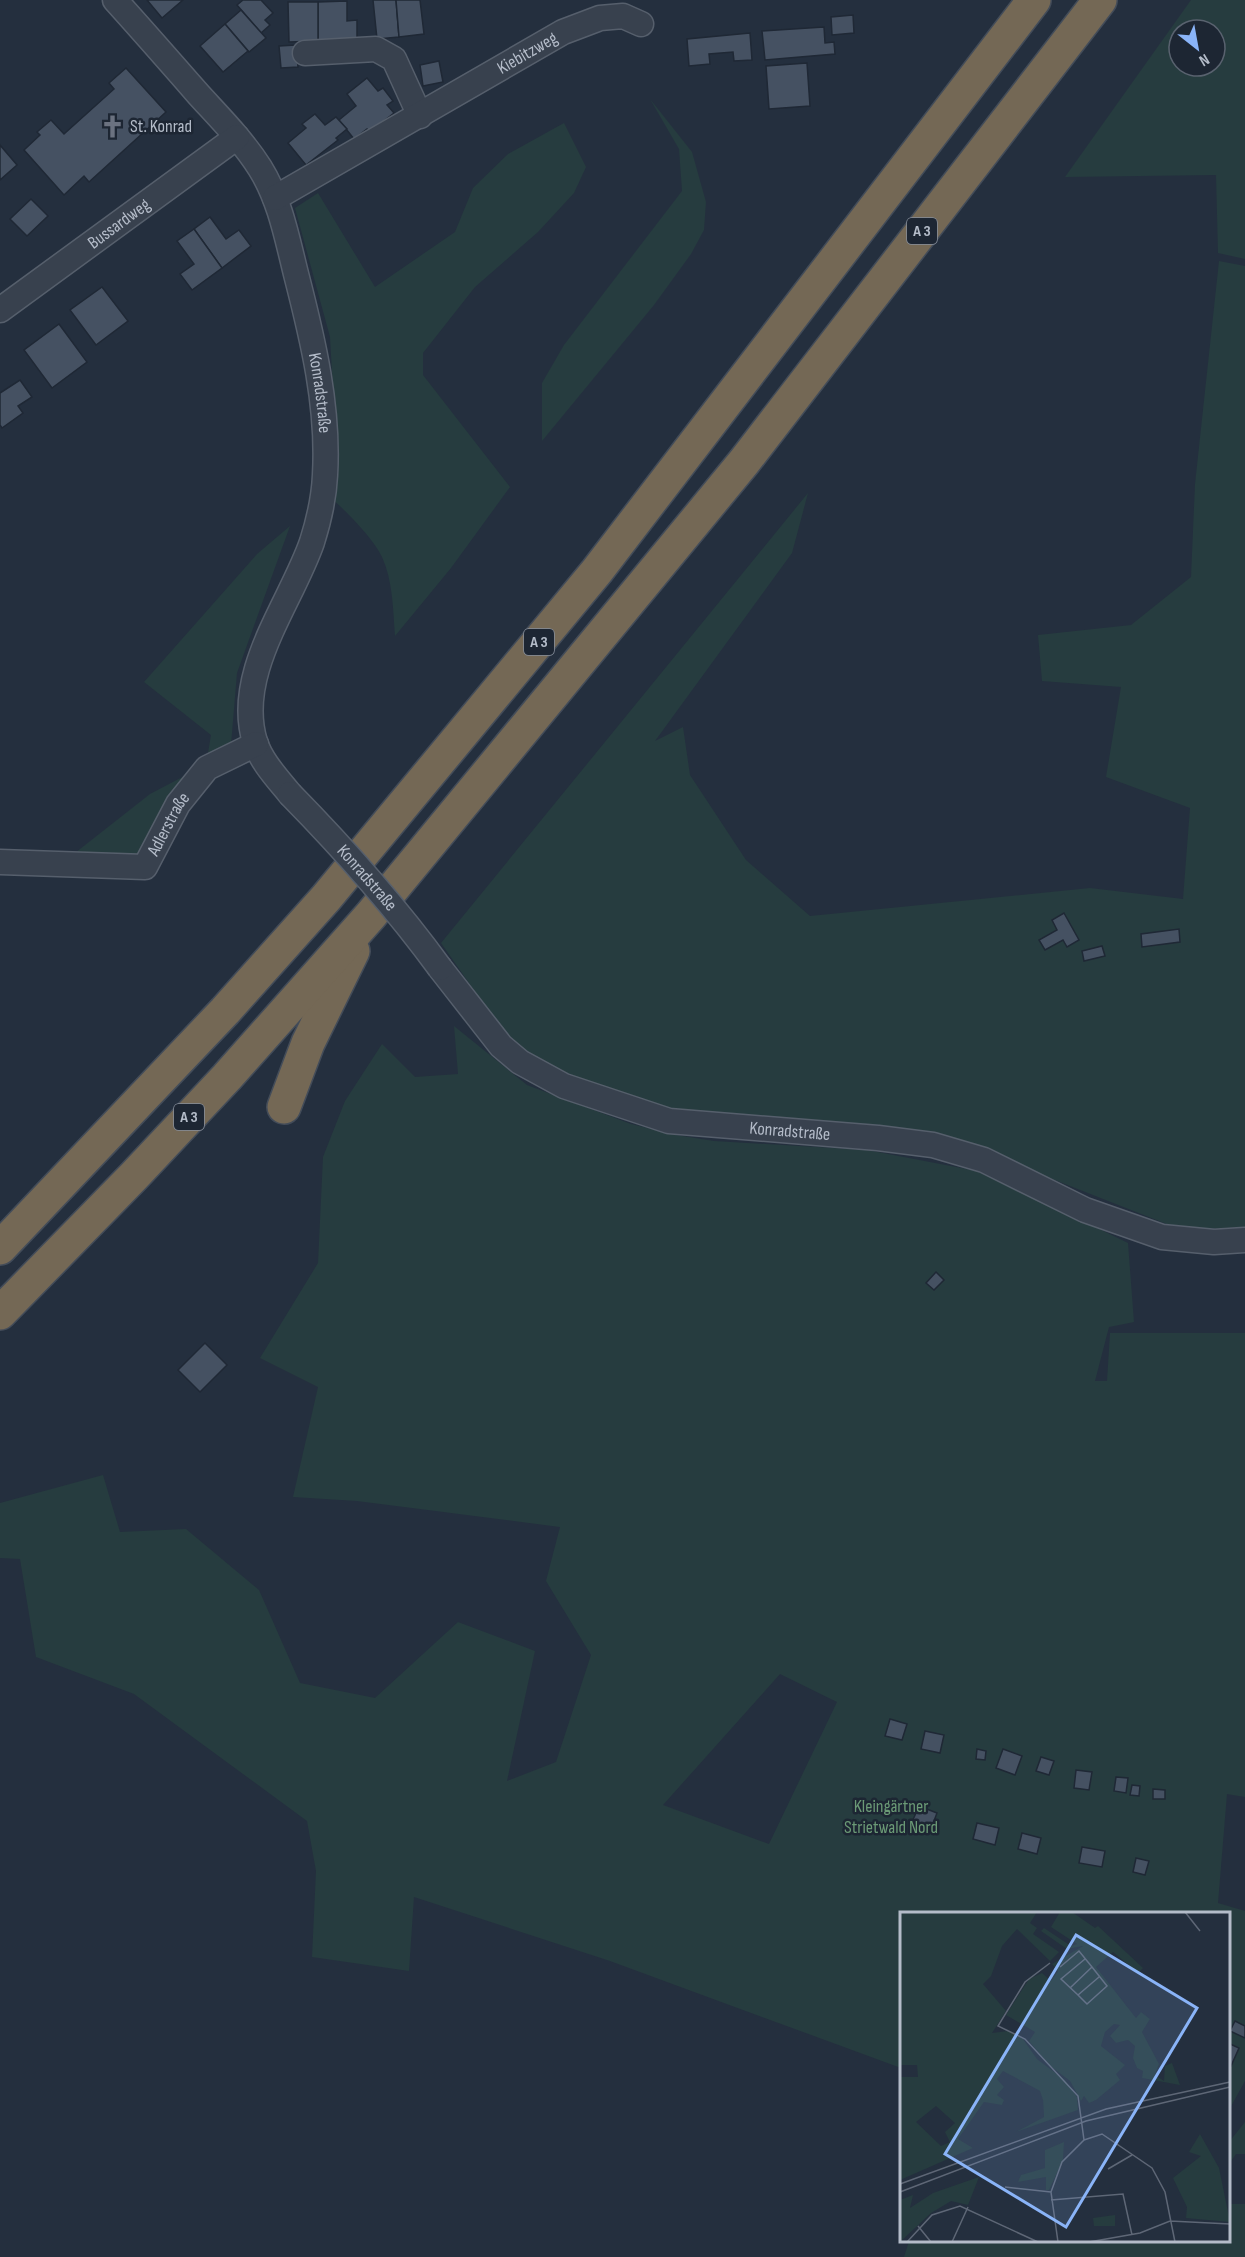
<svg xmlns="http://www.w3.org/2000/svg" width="1245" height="2257" font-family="'Sofia Sans Condensed',sans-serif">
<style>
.green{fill:#263c3f;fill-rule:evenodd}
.building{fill:#455162;stroke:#1f2835;stroke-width:1.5}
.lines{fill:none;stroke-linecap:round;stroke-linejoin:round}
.minor-casing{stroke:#565f6c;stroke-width:27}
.highway-casing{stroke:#434c59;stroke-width:36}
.minor{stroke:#38414e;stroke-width:24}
.highway{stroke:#746855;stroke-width:33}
.minor-bridge-casing{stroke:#565f6c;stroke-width:27;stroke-linecap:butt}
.minor-bridge{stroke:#38414e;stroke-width:24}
.labels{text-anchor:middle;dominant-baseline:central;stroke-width:5;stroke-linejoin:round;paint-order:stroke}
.shield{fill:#1d2633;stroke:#878f9c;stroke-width:1.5}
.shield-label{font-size:16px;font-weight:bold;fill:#b4bcc9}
.street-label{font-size:18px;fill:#b4bcc9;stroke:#1d2633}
.poi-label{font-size:18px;fill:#b4bcc9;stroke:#1d2633;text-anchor:start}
.park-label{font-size:18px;fill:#6b9a76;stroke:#1d2633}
.inset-road{fill:none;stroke:#5e6776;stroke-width:1.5}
.view{fill:#8ab4f8;fill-opacity:0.15;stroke:#8ab4f8;stroke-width:3}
.inset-edge{fill:none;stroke:#b4bcc9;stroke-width:3}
</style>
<rect width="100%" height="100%" fill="#242f3e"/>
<!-- green -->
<g class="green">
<path d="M1191 0H1245V259L1218 253 1216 175 1065 177ZM1179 30H1215V66H1179Z"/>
<polygon points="650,99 692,152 706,202 704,230 691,254 654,305 542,441 542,383 564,345 682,191 679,149"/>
<path d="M564 123 586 167 574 193 538 232 475 287 423 353V375L510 487 451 568 395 636C393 610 393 581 382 557 373 538 345 510 329 496L334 408 330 337 295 208 318 193 375 287 455 232 473 188 508 154Z"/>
<polygon points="1219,261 1245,266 1245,1227 1182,1230 1009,1162 982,1146 873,1127 671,1112 580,1080 528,1053 506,1036 441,943 808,493 792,553 655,741 683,727 690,775 746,860 810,916 1090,888 1183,899 1190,808 1106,777 1121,687 1042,681 1038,635 1131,625 1191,577 1195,484"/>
<polygon points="290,526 237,673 231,745 207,759 211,735 144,682 257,554"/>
<polygon points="190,773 137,857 75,853 150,794"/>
<path d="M454 1026 527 1085 631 1124 676 1135 714 1141 867 1150 977 1171 1030 1193 1048 1204 1128 1243 1134 1322 1109 1327 1095 1381H1107L1110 1333H1245V1797L1227 1794 1218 1903 1245 1911V2081L1229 2110 1228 1914H902L901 2068 610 1961 414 1897 409 1971 312 1957 316 1871 307 1821 134 1694 36 1657 20 1559 0 1558V1503L103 1475 120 1532 186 1529 259 1590 300 1683 375 1698 458 1622 535 1651 507 1781 556 1762 591 1655 546 1581 560 1527 357 1501 293 1497 318 1387 260 1358 318 1263 323 1157 345 1101 382 1044 415 1077 458 1074ZM780 1674 837 1702 769 1844 663 1805Z"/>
<polygon points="1245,2122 1245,2154 1236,2154 1229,2164 1229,2142"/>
<polygon points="1229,2204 1245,2204 1245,2257 904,2257 909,2241 1228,2240"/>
</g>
<!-- building -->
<g class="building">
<polygon points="147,0 183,0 162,18"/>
<polygon points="243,0 261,0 273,13 265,20 270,25 261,33 237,5"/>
<polygon points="373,0 396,0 399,37 377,39"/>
<polygon points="396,0 420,0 424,34 399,37"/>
<polygon points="347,1 347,21 357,20 357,41 318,41 318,2"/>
<polygon points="288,2 318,2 318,41 289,42"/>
<polygon points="241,10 266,38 249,52 225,24"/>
<polygon points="853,15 854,33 832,35 831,17"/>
<polygon points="225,24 248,51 223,72 200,46"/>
<polygon points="824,27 825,43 834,42 835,54 765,60 762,31"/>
<polygon points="750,33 752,60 734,61 733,52 709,54 710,64 689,66 687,39"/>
<polygon points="296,45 298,67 281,68 279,46"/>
<polygon points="439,61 443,82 423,86 420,65"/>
<polygon points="807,63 810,106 769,109 766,66"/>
<polygon points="126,68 166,112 89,182 84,176 64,195 24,150 40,135 37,132 51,120 64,134 114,89 109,83"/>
<polygon points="367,78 378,91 383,88 393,101 387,105 394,113 370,132 367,129 354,139 339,120 356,106 347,94"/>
<polygon points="315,114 325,125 336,117 347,129 336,138 338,140 306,165 288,143 306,128 302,124"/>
<polygon points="0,145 17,165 0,180"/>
<polygon points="31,199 48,216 27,236 10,219"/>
<polygon points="210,217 226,239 239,230 251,246 222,268 194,229"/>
<polygon points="194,229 222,268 192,290 180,274 194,264 177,241"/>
<polygon points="102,287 128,321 96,345 70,310"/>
<polygon points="59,324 87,362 52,388 24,350"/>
<polygon points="20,380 32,397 18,406 23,413 2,428 0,425 0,393"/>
<polygon points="1064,913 1079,940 1067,947 1063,940 1045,950 1039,940 1057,930 1052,920"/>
<polygon points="1179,929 1180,942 1142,947 1141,934"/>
<polygon points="1102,946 1105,956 1084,961 1082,951"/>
<polygon points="936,1272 944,1280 934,1290 926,1283"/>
<polygon points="205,1343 227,1365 200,1392 178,1370"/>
<polygon points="890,1719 907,1724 902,1740 885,1736"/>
<polygon points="925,1731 944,1735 940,1753 921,1749"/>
<polygon points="977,1749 986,1751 985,1760 976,1759"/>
<polygon points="1003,1749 1022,1756 1015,1775 996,1768"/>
<polygon points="1041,1757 1054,1761 1049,1775 1036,1771"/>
<polygon points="1076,1770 1092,1772 1089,1790 1074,1788"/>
<polygon points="1116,1777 1128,1778 1126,1793 1114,1791"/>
<polygon points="1132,1785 1140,1786 1139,1796 1130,1795"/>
<polygon points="1153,1789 1165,1790 1165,1799 1153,1799"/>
<polygon points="919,1806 937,1813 931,1829 912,1822"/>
<polygon points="977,1823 999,1828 995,1845 973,1839"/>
<polygon points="1022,1833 1041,1838 1037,1854 1018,1849"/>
<polygon points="1082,1847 1105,1851 1102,1867 1079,1863"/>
<polygon points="1136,1858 1149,1861 1145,1875 1133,1872"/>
<polygon points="1235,2021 1245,2026 1245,2038 1230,2031"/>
<polygon points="1228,2043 1239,2048 1231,2066 1228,2065"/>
</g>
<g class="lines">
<defs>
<g id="minor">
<path id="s1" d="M115 0C143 31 171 63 199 95 220 118 243 141 260 168 280 200 287 238 296 274 313 340 329 407 325 475 324 498 319 520 312 542 291 603 234 673 255 742 261 761 277 778 290 794"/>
<polyline points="305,53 376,49 394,59 420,116"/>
<path id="s2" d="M275 198 563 32 600 18 623 16 641 24"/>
<path id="s3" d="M0 310 237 137"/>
<path id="s4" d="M0 862 145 867 178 804 207 768 256 744"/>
<path id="s5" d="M440 968 501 1046 520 1062 564 1086 669 1121 878 1138 933 1145 984 1160 1085 1210 1162 1237 1214 1242 1245 1240"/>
</g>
<g id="highway">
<polyline points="284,1107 308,1043 353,951"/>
<polyline points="0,1248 225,1011 326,898 597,571 1034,0"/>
<polyline points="0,1313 134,1176 227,1077 371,915 744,462 1100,0"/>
</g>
</defs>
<!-- minor casing -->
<use href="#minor" class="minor-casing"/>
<!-- highway casing -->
<use href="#highway" class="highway-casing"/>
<!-- minor -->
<use href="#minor" class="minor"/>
<!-- highway -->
<use href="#highway" class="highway"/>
<defs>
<g id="minor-bridge">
<path id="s6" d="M290 794C344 849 394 905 440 968"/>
</g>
</defs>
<!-- minor-bridge casing -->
<use href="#minor-bridge" class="minor-bridge-casing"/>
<!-- minor-bridge -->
<use href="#minor-bridge" class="minor-bridge"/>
</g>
<!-- icons -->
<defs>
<symbol id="church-bare" viewBox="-9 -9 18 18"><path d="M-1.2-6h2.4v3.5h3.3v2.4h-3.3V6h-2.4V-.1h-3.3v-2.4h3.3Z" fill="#6b7280" stroke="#1d2633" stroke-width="2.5" paint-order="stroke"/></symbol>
</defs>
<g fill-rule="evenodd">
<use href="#church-bare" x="96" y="110" width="33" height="33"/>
</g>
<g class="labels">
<!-- shield labels -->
<g class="shield">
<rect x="907" y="218" width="30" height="26" rx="4.5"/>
<rect x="524" y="629" width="30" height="26" rx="4.5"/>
<rect x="174" y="1104" width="30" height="26" rx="4.5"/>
</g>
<g class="shield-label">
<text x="922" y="231">A 3</text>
<text x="539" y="642">A 3</text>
<text x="189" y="1117">A 3</text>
</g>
<!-- street labels -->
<g class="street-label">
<text stroke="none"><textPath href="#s2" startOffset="291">Kiebitzweg</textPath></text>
<text stroke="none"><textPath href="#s3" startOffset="147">Bussardweg</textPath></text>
<text stroke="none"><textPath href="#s1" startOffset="456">Konradstraße</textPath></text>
<text stroke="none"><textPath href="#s4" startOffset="194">Adlerstraße</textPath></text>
<text stroke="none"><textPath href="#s6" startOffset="114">Konradstraße</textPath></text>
<text stroke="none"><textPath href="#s5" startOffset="406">Konradstraße</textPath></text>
</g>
<!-- poi labels -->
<g class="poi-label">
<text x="130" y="126">St. Konrad</text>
</g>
<!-- park labels -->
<g class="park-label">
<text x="891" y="1806">Kleingärtner<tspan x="891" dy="21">Strietwald Nord</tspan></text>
</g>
</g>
<!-- overview -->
<g transform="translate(900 1912)">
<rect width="330" height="330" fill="#242f3e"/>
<path d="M0 0H137L130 11 137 16 133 22 159 40 150 49 117 17 102 34 91 64 83 72 106 99 92 121 108 119 123 127 137 147 165 168 177 185 178 198 116 220 144 205 143 188 140 179 103 159 97 167 104 175 97 183 104 188 102 193 84 190 58 227 73 236 0 268V165H18L17 153H0ZM36 194 55 211 45 220 50 230 41 234 16 210ZM160 0H172L195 16 198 14 243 56 238 61 213 40 196 55 236 106 241 100 250 107 242 120 259 152 255 163 264 169 265 154 272 151 280 173 242 166 243 159 237 156 233 146 235 134 228 128 216 131 210 124 220 113 214 112 205 120 201 134 225 153 216 162 220 168 196 188 189 191 184 184 181 189 170 169 149 153 129 129 135 120 106 103 129 67 142 61 151 69 158 59 152 52 183 34 167 37 141 19 144 16 171 34 177 32 151 15ZM300 222 319 256 330 310 286 306 287 295 273 266 301 244 289 240ZM164 230 163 248 149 278H146V265L118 270 121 263 145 256V238ZM79 265 68 293 51 289 31 301 0 330V288L13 283 10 296 33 281ZM215 303V314H194L193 306Z" fill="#263c3f" fill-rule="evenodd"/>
<path class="inset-road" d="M285 0 300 19M150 51 125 70 98 114 125 127 178 184 184 228 162 250 151 280 158 330M160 55 179 39 192 55 170 76M192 55 207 74 187 92 178 83 199 65M178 83 161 67 185 47M184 228 202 222 252 256 265 280 275 330M208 257 232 243M0 272 206 197 330 170M105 275 151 280M0 280 186 209 330 175M151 288 223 282 232 323M18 314 31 330M7 330 32 303 60 294 138 330M52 330 68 295M189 330 240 321 270 309 330 312"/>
<path class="view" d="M176 23 297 96 166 315 45 242Z"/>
<rect width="330" height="330" class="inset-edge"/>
</g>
<!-- north arrow -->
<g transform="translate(1197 48) rotate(149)"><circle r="28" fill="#1d2633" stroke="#59626f" stroke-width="1.5"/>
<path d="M0-4.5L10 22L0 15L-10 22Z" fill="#8ab4f8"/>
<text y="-9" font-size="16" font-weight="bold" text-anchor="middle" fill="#b4bcc9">N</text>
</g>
</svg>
